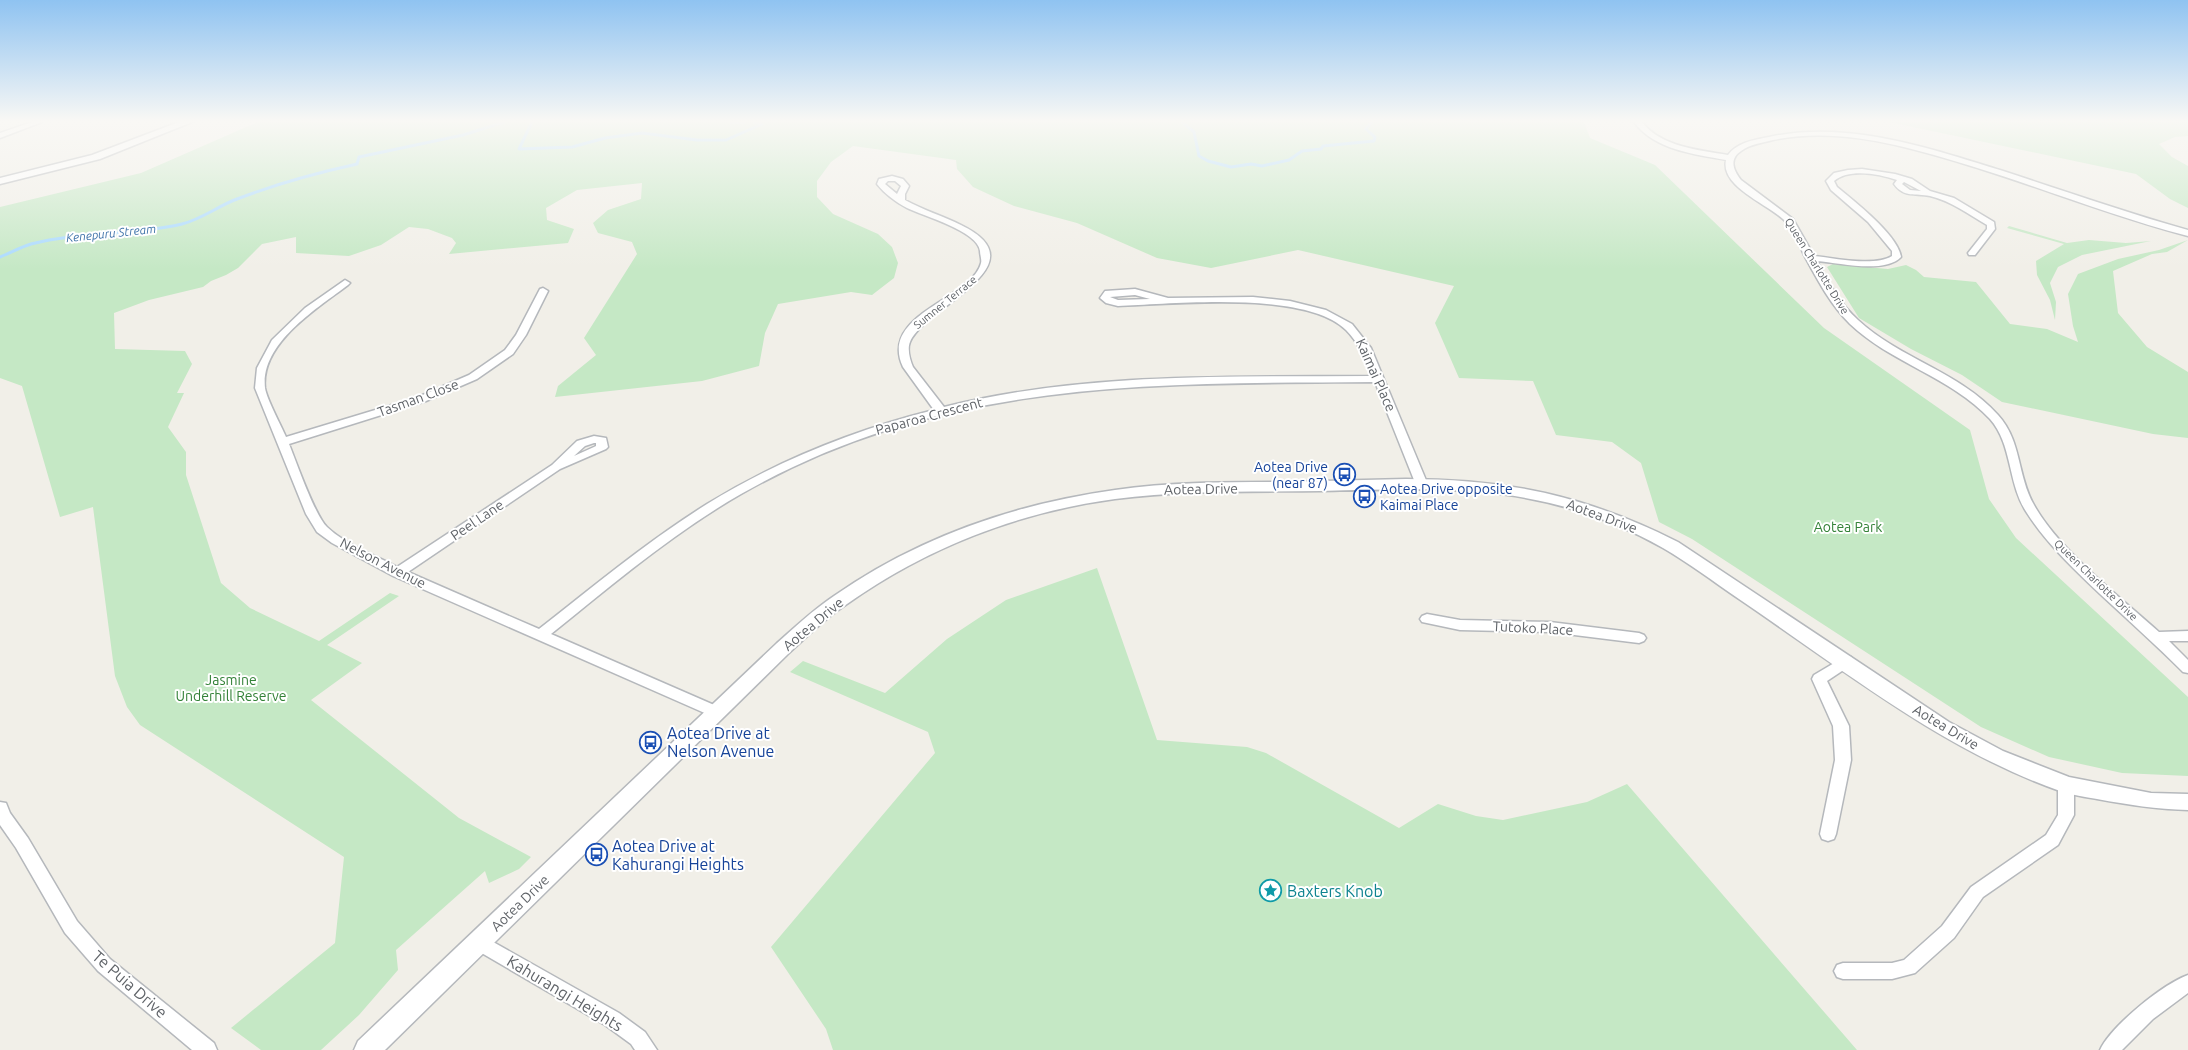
<svg xmlns="http://www.w3.org/2000/svg" width="2188" height="1050" font-family="Ubuntu,sans-serif">
<style>
.green{fill:#c5e8c5}
.lines{fill:none;stroke-linecap:round;stroke-linejoin:round}
.stream{stroke:#aadaff;stroke-width:3}
.minor-casing{stroke:#b5b8bc;stroke-width:3}
.tertiary-casing{stroke:#b5b8bc;stroke-width:3}
.minor{fill:#fff;fill-rule:evenodd}
.tertiary{fill:#fff;fill-rule:evenodd}
.labels{text-anchor:middle;dominant-baseline:central;stroke-width:4;stroke-linejoin:round;paint-order:stroke}
.far-street-label{font-size:11px;fill:#5f6368;stroke:#fff}
.far-water-label{font-size:12px;font-style:italic;fill:#4174aa;stroke:#fff}
.street-label{font-size:14px;fill:#5f6368;stroke:#fff}
.transit-label{font-size:14px;fill:#164399;stroke:#fff;text-anchor:end}
.park-label{font-size:14px;fill:#348238;stroke:#fff}
.near-transit-label{font-size:16px;fill:#164399;stroke:#fff;text-anchor:start}
.near-culture-label{font-size:16px;fill:#0d838f;stroke:#fff;text-anchor:start}
.near-street-label{font-size:16px;fill:#5f6368;stroke:#fff}
</style>
<rect width="100%" height="100%" fill="#f1efe8"/>
<!-- green -->
<g class="green">
<polygon points="258,122 1584,122 1590,138 1655,165 1824,328 1970,430 1989,499 2016,538 2188,697 2188,776 2122,773 2049,757 1981,727 1692,539 1659,522 1641,463 1612,442 1556,435 1533,381 1459,378 1435,323 1454,286 1298,250 1211,268 1157,258 1077,223 1014,206 973,187 957,169 956,160 853,146 831,162 817,181 817,197 833,214 878,234 892,247 898,263 894,278 872,295 851,292 778,304 765,333 759,366 702,381 555,397 558,386 596,355 584,338 637,254 632,242 598,233 593,223 608,210 641,199 642,183 577,190 546,208 547,220 574,229 568,243 449,254 456,243 452,238 428,229 409,227 381,245 349,256 296,253 296,237 262,244 238,268 226,275 211,281 203,287 149,300 114,313 115,349 185,351 192,364 177,393 184,393 168,427 186,452 186,475 221,583 250,608 319,641 390,593 399,596 327,645 362,663 311,700 459,818 531,857 519,869 489,883 485,871 396,950 398,970 359,1015 321,1050 261,1050 231,1028 335,943 344,857 140,725 127,707 115,676 93,507 60,517 22,386 0,378 0,207 141,173"/>
<polygon points="1889,122 2188,122 2188,136 2175,137 2159,144 2172,157 2188,166 2188,208 2170,199 2136,174"/>
<polygon points="2009,226 2067,243 2089,240 2126,243 2151,241 2082,255 2058,267 2050,283 2056,302 2055,320 2050,300 2037,275 2036,261 2064,244 2007,228"/>
<polygon points="2188,240 2167,252 2152,254 2113,271 2118,313 2147,347 2188,372 2188,438 2153,434 2002,402 1962,375 1911,349 1859,318 1827,267 1833,264 1888,269 1906,265 1916,270 1924,277 1976,282 2010,324 2047,329 2078,342 2073,326 2068,294 2078,274 2118,259 2159,250"/>
<polygon points="1097,568 1157,740 1247,747 1266,753 1399,828 1438,804 1476,816 1503,820 1587,802 1627,784 1857,1050 833,1050 826,1029 771,947 935,753 928,732 790,672 803,661 885,693 947,639 1006,600"/>
</g>
<g class="lines">
<!-- stream -->
<g class="stream">
<polyline points="532,122 519,149 572,147 605,138 642,133 697,140 726,140 762,124 754,122"/>
<polyline points="731,122 744,122"/>
<polyline points="1182,122 1194,132 1199,156 1208,161 1231,167 1251,164 1262,166 1289,160 1302,151 1321,149 1323,146 1374,141 1375,137 1366,129 1372,122"/>
<path d="M0 257C10 253 21 247 31 244 81 231 132 236 182 224 202 219 218 206 237 199 276 184 316 173 357 164L359 157 463 135 504 122"/>
</g>
<defs>
<g id="minor">
<polygon points="32,122 42,122 0,138 0,133"/>
<path d="M1634 122H1642C1661 147 1699 150 1728 155 1738 142 1754 140 1769 137 1846 120 1926 147 2000 170 2062 190 2124 212 2188 230V236C2114 217 2043 188 1971 166 1909 147 1839 126 1773 140 1762 143 1750 144 1741 151 1729 159 1733 170 1741 180L1793 219 1814 256C1835 258 1874 267 1892 256V251L1868 222 1831 190 1826 181 1834 173 1848 170 1862 169 1895 174 1912 179 1930 191 1954 198 1994 222 1995 229 1975 255H1969L1968 253 1987 229V225C1968 214 1951 201 1930 196 1915 193 1904 198 1894 184L1897 180C1879 174 1849 168 1834 181L1837 187C1854 201 1898 235 1901 257 1885 274 1839 263 1817 261 1828 282 1840 304 1858 320 1900 359 1960 372 1998 415 2022 441 2017 476 2034 505 2059 550 2120 597 2159 632L2188 631V641H2169L2188 660V673L2183 672C2156 645 2128 620 2100 594 2074 569 2047 544 2027 513 2007 483 2013 445 1990 419 1951 377 1891 363 1850 324 1830 304 1817 279 1804 255 1799 244 1794 231 1786 222 1771 205 1720 188 1726 160 1694 154 1655 150 1634 122ZM1904 182 1921 191 1910 190 1902 184Z"/>
<path d="M892 176 903 179 909 186 905 194V200C923 210 943 216 961 225 1044 265 925 306 910 342 907 349 910 360 913 367L944 407C1084 372 1229 377 1372 376 1365 359 1359 343 1346 330 1305 290 1172 304 1118 306L1106 303 1100 298 1105 291 1135 289 1168 298 1253 297 1290 301 1326 310 1352 324 1371 348 1428 485 1422 489 1416 485 1375 382C1150 384 944 378 741 494 673 533 612 585 551 634L721 708 723 712 721 716 716 718 393 576 332 543 317 532 306 514 255 388 257 368 272 340 305 308 345 280 350 283 348 285C318 308 260 343 265 388 267 400 281 425 286 437L418 397 469 375 505 350 516 335 540 289 543 288 548 291 526 335 513 354 477 379 426 401 289 444C296 461 315 516 327 527 346 545 375 555 397 567L552 465 577 441 594 436 606 438 608 447 606 449 560 469 408 572 539 629C594 586 648 541 707 504 777 461 854 430 934 410L903 367C878 314 972 299 981 263 982 260 980 255 980 251 978 231 923 216 907 208 896 202 885 194 877 184L879 179ZM888 181H895L901 186 897 194 885 184ZM1135 295 1150 299 1118 300 1110 297ZM594 443H596V446L594 447 574 456 585 446Z"/>
<polygon points="1427,614 1460,620 1550,622 1639,633 1644,635 1646,638 1644,641 1639,643 1550,632 1460,630 1422,622 1420,619 1422,616"/>
<polygon points="1846,656 1851,657 1853,661 1851,665 1827,681 1849,726 1851,760 1836,834 1834,839 1828,841 1822,839 1820,834 1835,760 1833,726 1812,679 1814,675"/>
<polygon points="2066,779 2072,781 2074,785 2074,815 2058,845 1983,897 1954,938 1915,973 1892,979 1843,979 1837,977 1834,971 1837,965 1843,963 1892,963 1904,960 1942,926 1971,887 2046,835 2058,815 2058,785 2060,781"/>
<polygon points="0,802 6,803 10,813 28,838 77,921 110,959 214,1043 217,1050 192,1050 98,971 65,933 16,848 0,825"/>
<polygon points="479,934 619,1013 645,1032 657,1050 635,1050 631,1044 605,1025 473,948 470,942 473,936"/>
<path d="M2188 975V993L2153 1019 2122 1050H2100C2111 1026 2163 984 2188 975Z"/>
</g>
<g id="tertiary">
<polygon points="179,122 192,122 100,159 0,184 0,178 92,155"/>
<path d="M1406 479C1508 479 1587 496 1678 542L1949 722 2003 751 2069 777 2151 793 2188 794V810C2156 809 2129 805 2097 799 2085 797 2072 795 2060 791 1943 750 1841 668 1739 599 1714 582 1689 563 1663 548 1546 482 1449 488 1321 491 1252 492 1183 490 1115 499 1018 512 926 548 847 604 826 618 807 636 788 654L385 1050H354L358 1041 776 644C794 628 813 610 834 596 917 538 1014 504 1115 490 1170 482 1226 482 1281 482 1323 481 1364 480 1406 479Z"/>
</g>
</defs>
<!-- minor casing -->
<use href="#minor" class="minor-casing"/>
<!-- tertiary casing -->
<use href="#tertiary" class="tertiary-casing"/>
<!-- minor -->
<use href="#minor" class="minor"/>
<!-- tertiary -->
<use href="#tertiary" class="tertiary"/>
</g>
<!-- sky -->
<linearGradient id="sky" x2="0" y2="1"><stop stop-color="#8fc3f1"/><stop offset="0.45" stop-color="#f9f8f5"/><stop offset="1" stop-color="#f9f8f5" stop-opacity="0"/></linearGradient>
<rect width="2188" height="269" fill="url(#sky)"/>
<!-- icons -->
<defs>
<symbol id="bus-ring" viewBox="-11 -11 22 22"><circle r="9.5" fill="#fff" stroke="#1a4fb4" stroke-width="1.5"/><path d="M-5-6H5V4H4V6H2V4H-2V6H-4V4H-5ZM-3.5-4V0h7V-4ZM-3.5 1.2v1.5H-2V1.2ZM2 1.2v1.5H3.5V1.2Z" fill="#1a4fb4"/></symbol>
<symbol id="sight-ring" viewBox="-11 -11 22 22"><circle r="9.5" fill="#fff" stroke="#0f9aa8" stroke-width="1.5"/><path d="M0-6L1.8-2.2L6-1.7L2.9 1.2L3.7 5.4L0 3.3L-3.7 5.4L-2.9 1.2L-6-1.7L-1.8-2.2Z" fill="#0f9aa8"/></symbol>
</defs>
<g fill-rule="evenodd">
<use href="#bus-ring" x="1332" y="462" width="25" height="25"/>
<use href="#bus-ring" x="1352" y="484" width="25" height="25"/>
<use href="#bus-ring" x="638" y="730" width="25" height="25"/>
<use href="#bus-ring" x="584" y="842" width="25" height="25"/>
<use href="#sight-ring" x="1258" y="878" width="25" height="25"/>
</g>
<g class="labels">
<!-- far-street labels -->
<g class="far-street-label">
<text transform="translate(1817 266) rotate(58)">Queen Charlotte Drive</text>
<text transform="translate(945 302) rotate(-39)">Sumner Terrace</text>
<text transform="translate(2096 580) rotate(44)">Queen Charlotte Drive</text>
</g>
<!-- far-water labels -->
<g class="far-water-label">
<text transform="translate(111 233) rotate(-6)">Kenepuru Stream</text>
</g>
<!-- street labels -->
<g class="street-label">
<text transform="translate(1376 375) rotate(66)">Kaimai Place</text>
<text transform="translate(418 398) rotate(-20)">Tasman Close</text>
<text transform="translate(929 416) rotate(-15)">Paparoa Crescent</text>
<text transform="translate(1201 489) rotate(-1)">Aotea Drive</text>
<text transform="translate(1602 516) rotate(20)">Aotea Drive</text>
<text transform="translate(477 520) rotate(-34)">Peel Lane</text>
<text transform="translate(383 563) rotate(27)">Nelson Avenue</text>
<text transform="translate(813 624) rotate(-40)">Aotea Drive</text>
<text transform="translate(1533 628) rotate(3)">Tutoko Place</text>
<text transform="translate(1946 727) rotate(31)">Aotea Drive</text>
<text transform="translate(520 903) rotate(-44)">Aotea Drive</text>
</g>
<!-- transit labels -->
<g class="transit-label">
<text x="1328" y="467">Aotea Drive<tspan x="1328" dy="16">(near 87)</tspan></text>
<text x="1380" y="489" text-anchor="start">Aotea Drive opposite<tspan x="1380" dy="16">Kaimai Place</tspan></text>
</g>
<!-- park labels -->
<g class="park-label">
<text x="1848" y="527">Aotea Park</text>
<text x="231" y="680">Jasmine<tspan x="231" dy="16">Underhill Reserve</tspan></text>
</g>
<!-- near-transit labels -->
<g class="near-transit-label">
<text x="667" y="733">Aotea Drive at<tspan x="667" dy="18">Nelson Avenue</tspan></text>
<text x="612" y="846">Aotea Drive at<tspan x="612" dy="18">Kahurangi Heights</tspan></text>
</g>
<!-- near-culture labels -->
<g class="near-culture-label">
<text x="1287" y="891">Baxters Knob</text>
</g>
<!-- near-street labels -->
<g class="near-street-label">
<text transform="translate(130 984) rotate(41)">Te Puia Drive</text>
<text transform="translate(565 993) rotate(31)">Kahurangi Heights</text>
</g>
</g>
</svg>
